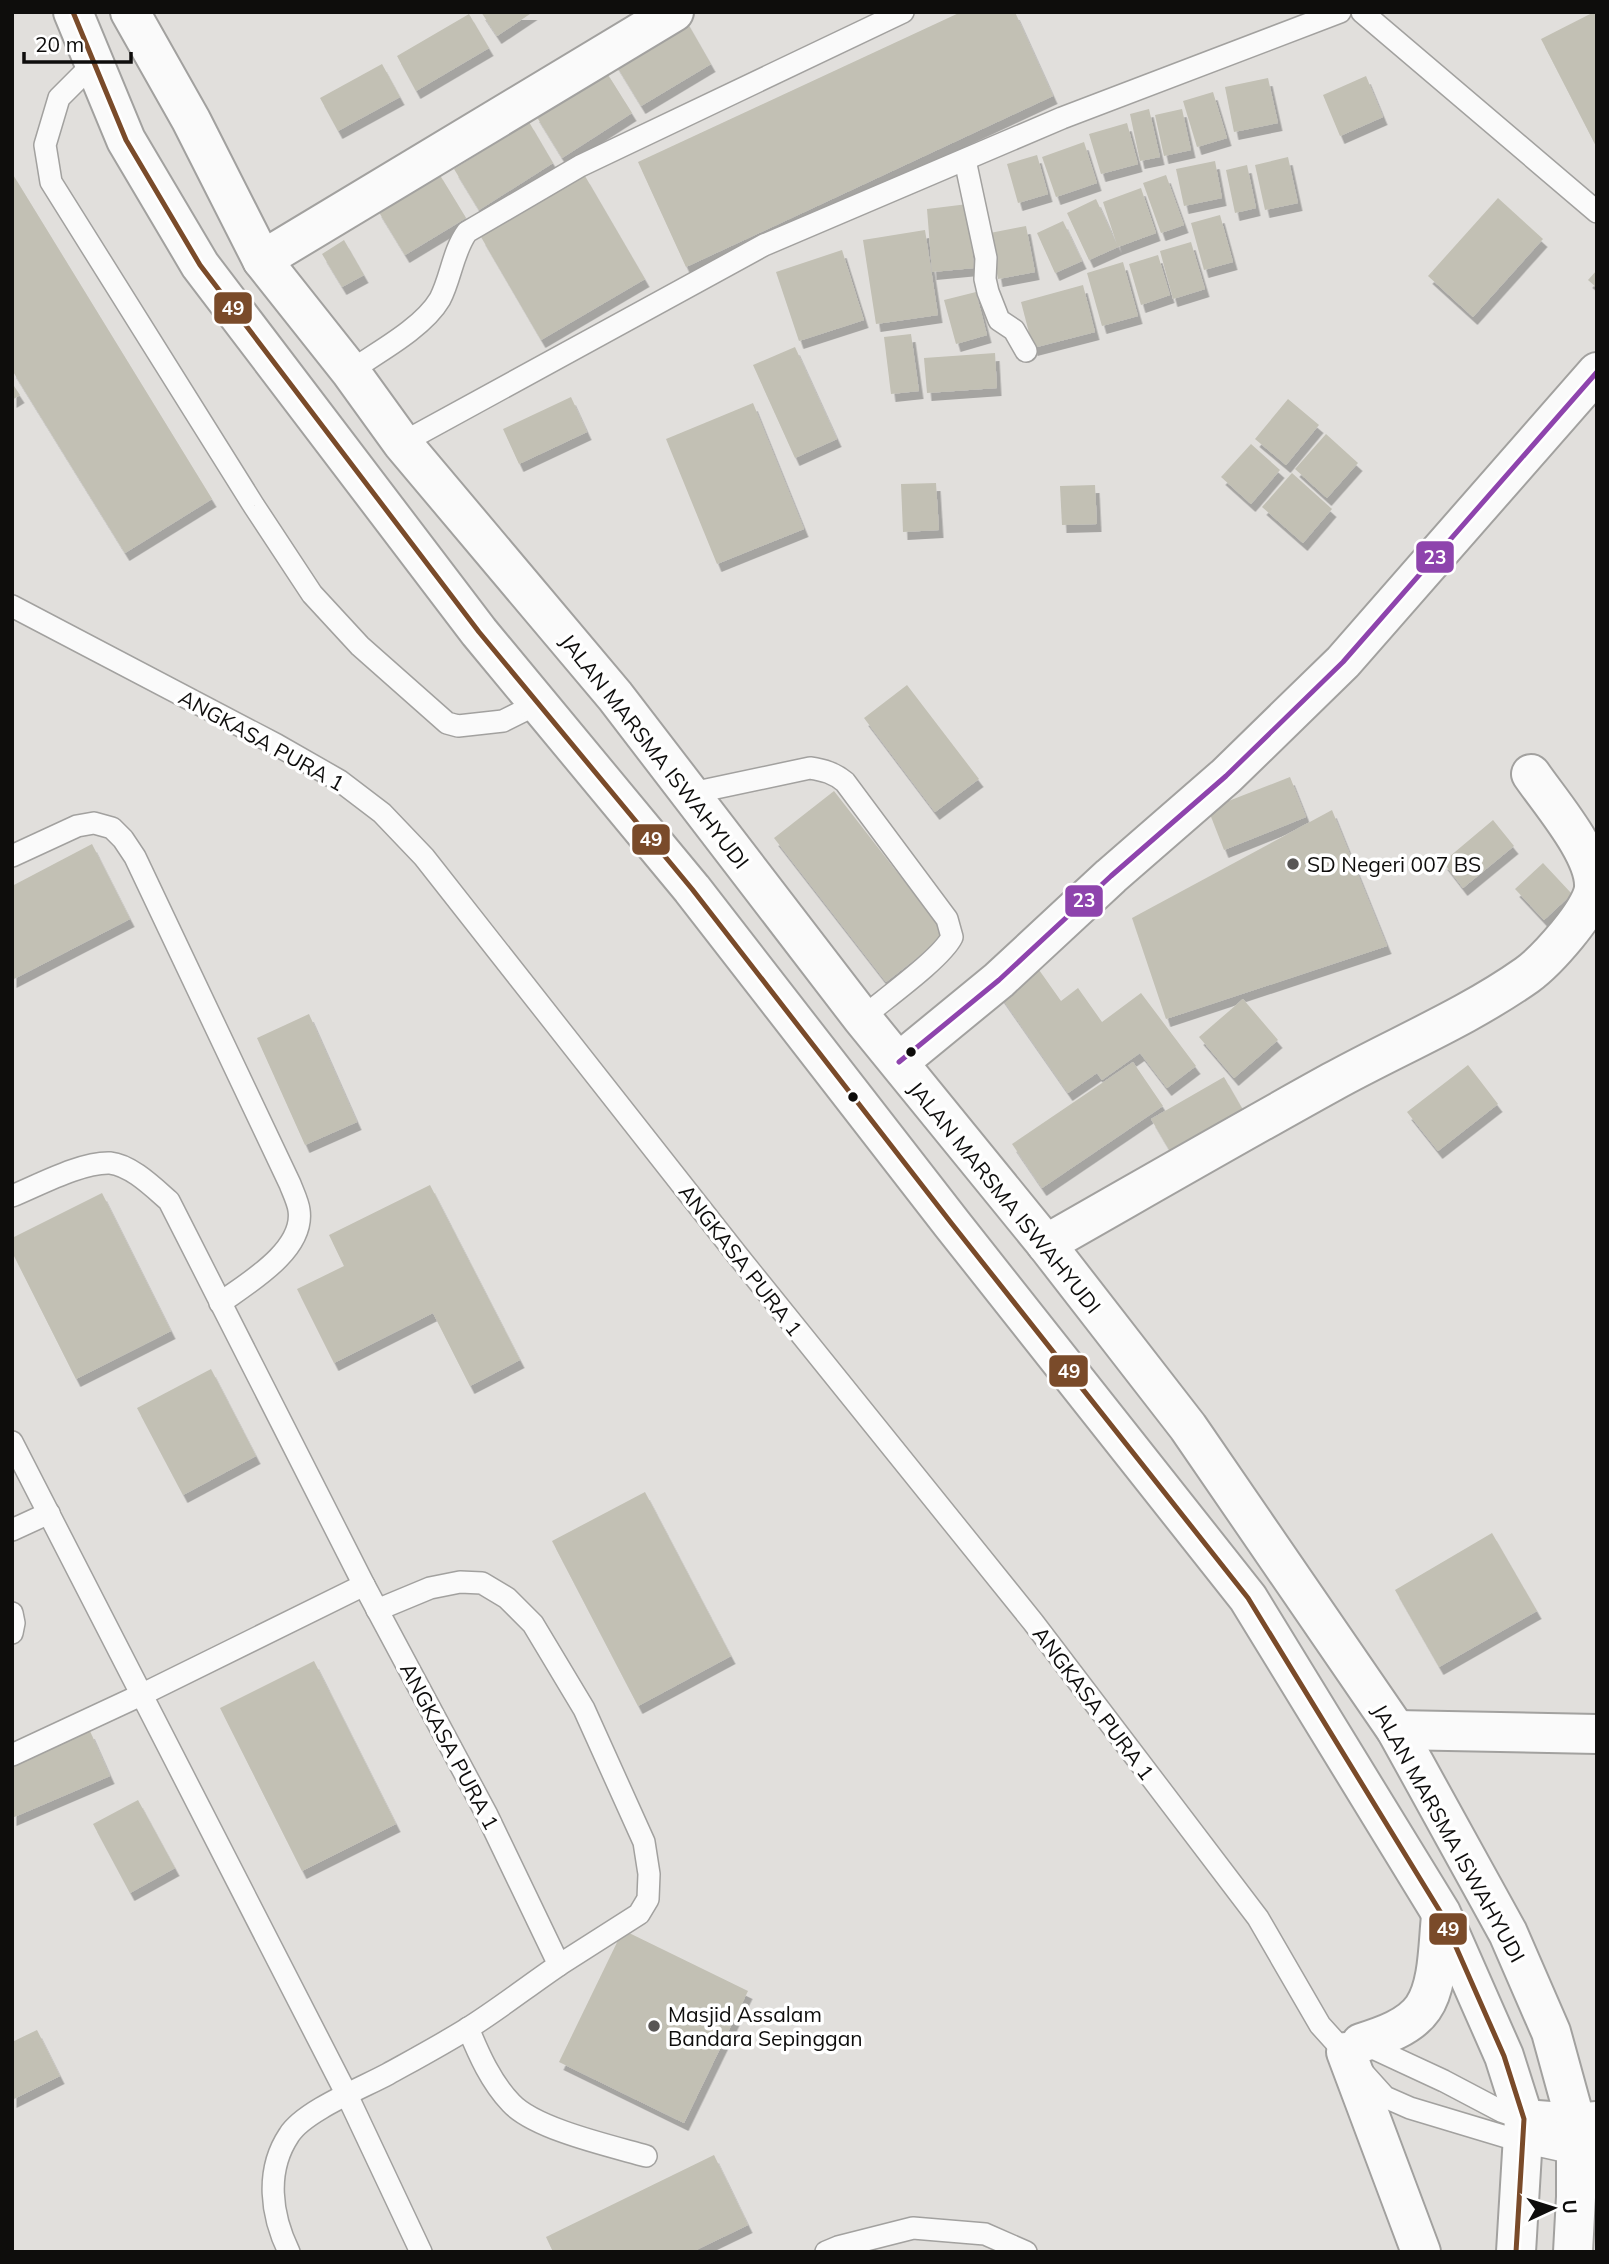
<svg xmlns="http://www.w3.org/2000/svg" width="1609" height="2264" font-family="Mulish,sans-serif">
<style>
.building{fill:#c2c0b4;filter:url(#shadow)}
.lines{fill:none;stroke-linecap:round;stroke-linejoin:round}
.service-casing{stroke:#a2a19f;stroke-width:24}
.minor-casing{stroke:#a2a19f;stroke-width:42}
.trunk-casing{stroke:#a2a19f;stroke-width:42}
.service{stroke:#fafafa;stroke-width:21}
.minor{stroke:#fafafa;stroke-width:38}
.trunk{stroke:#fafafa;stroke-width:38}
.bus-1-casing{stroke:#fff;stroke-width:10}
.bus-2-casing{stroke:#fff;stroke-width:10}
.bus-1{stroke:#7a4b2a;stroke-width:5}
.bus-2{stroke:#8e44ad;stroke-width:5}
.poi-dot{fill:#585655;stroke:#fff;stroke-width:2.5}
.bus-dot{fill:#0e0d0c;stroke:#fff;stroke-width:2.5}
.labels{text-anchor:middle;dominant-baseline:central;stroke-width:7;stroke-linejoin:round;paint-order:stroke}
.street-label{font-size:21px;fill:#0e0d0c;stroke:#fff}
.poi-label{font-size:21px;fill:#0e0d0c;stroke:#fff;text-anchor:start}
.line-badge{stroke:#fff;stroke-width:2.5}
.badge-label{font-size:19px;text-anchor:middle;font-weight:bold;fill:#fff}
</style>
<defs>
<filter id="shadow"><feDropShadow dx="4.5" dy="8" stdDeviation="0" flood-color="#0004"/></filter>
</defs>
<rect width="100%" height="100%" fill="#e1dfdc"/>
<!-- building -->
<g class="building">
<polygon points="481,12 533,12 497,36"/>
<polygon points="961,12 1015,12 1053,96 686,267 638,162"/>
<polygon points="1594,12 1597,12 1597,148 1541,39"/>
<polygon points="469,14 489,48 416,91 397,56"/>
<polygon points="684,17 711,64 641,106 613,60"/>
<polygon points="382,64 400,97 338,131 320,98"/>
<polygon points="605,70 632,113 562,158 535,114"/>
<polygon points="1366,76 1383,117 1340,136 1323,95"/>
<polygon points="1268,78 1278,123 1234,132 1225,87"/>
<polygon points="1213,92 1227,138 1197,147 1183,101"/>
<polygon points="1149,109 1160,157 1140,161 1130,114"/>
<polygon points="1182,109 1191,150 1164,156 1155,115"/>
<polygon points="529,122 553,163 479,210 454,169"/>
<polygon points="1127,123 1138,164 1101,174 1089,134"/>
<polygon points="1084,142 1097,183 1056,197 1042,157"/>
<polygon points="1037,155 1048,194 1018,203 1007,164"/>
<polygon points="1288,157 1298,203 1265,210 1255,165"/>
<polygon points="1215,161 1222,198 1184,206 1176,169"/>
<polygon points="1247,165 1256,208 1235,213 1226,170"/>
<polygon points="438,172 466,218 405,255 377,209"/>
<polygon points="12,173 212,499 125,553 12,370"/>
<polygon points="1166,175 1184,225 1161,233 1143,183"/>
<polygon points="585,176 645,279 541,340 481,237"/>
<polygon points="1141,188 1156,233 1118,247 1089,260 1067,213 1096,199 1117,245 1103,202"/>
<polygon points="1498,198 1543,239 1473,317 1428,276"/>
<polygon points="968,204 974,268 932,272 927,209"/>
<polygon points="1220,215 1233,262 1204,270 1191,223"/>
<polygon points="1063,221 1082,261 1055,273 1037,233"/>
<polygon points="1026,226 1035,272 998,279 990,233"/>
<polygon points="925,230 938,315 876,324 863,240"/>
<polygon points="344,240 364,275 342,287 322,254"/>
<polygon points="1191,242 1205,289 1173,299 1160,251"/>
<polygon points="842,250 864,320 799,341 776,272"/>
<polygon points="1158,255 1170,295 1141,305 1129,264"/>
<polygon points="1123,262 1138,316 1102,326 1087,273"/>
<polygon points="1597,270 1597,288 1588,280"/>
<polygon points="1083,285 1095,332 1033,348 1021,302"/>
<polygon points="976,292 987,335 956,344 944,300"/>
<polygon points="911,334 919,391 891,394 884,337"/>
<polygon points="795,347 837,439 795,458 753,365"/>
<polygon points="995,353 997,388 927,393 924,358"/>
<polygon points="12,383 20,395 12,400"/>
<polygon points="571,397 587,432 519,464 503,429"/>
<polygon points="1288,399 1319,425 1286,465 1255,439"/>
<polygon points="753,403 804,529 717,564 666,439"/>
<polygon points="1326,434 1358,463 1327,498 1295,469"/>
<polygon points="1251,444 1280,470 1251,504 1221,477"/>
<polygon points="1292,473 1332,509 1303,543 1262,507"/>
<polygon points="936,483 939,530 903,532 901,484"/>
<polygon points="1095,485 1097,524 1062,525 1060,486"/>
<polygon points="907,685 979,779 935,812 864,718"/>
<polygon points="1290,777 1306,817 1224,850 1208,809"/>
<polygon points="834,791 946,935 886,982 774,838"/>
<polygon points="1332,810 1387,946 1166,1019 1132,918"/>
<polygon points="1493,820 1514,846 1463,888 1443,862"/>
<polygon points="92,844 130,919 12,980 12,886"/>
<polygon points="1543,863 1572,894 1544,920 1515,889"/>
<polygon points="1037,967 1061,1001 1078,988 1102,1022 1141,993 1196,1066 1167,1088 1140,1053 1102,1080 1097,1073 1068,1093 999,994"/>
<polygon points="1243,999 1278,1040 1234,1078 1199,1037"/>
<polygon points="309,1014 357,1122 305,1145 257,1038"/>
<polygon points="1133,1062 1163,1106 1042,1188 1012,1144"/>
<polygon points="1468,1065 1498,1104 1438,1151 1407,1112"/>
<polygon points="1224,1077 1243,1110 1171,1153 1151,1119"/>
<polygon points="430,1185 520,1360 470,1386 433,1313 334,1363 297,1289 344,1266 329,1235"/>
<polygon points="102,1193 171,1331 76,1379 12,1252 12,1238"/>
<polygon points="211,1369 256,1456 183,1495 137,1408"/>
<polygon points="645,1492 731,1656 638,1706 552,1541"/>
<polygon points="1492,1533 1537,1611 1439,1667 1395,1590"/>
<polygon points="314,1661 396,1824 302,1871 220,1708"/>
<polygon points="90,1731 110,1776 12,1818 12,1766"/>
<polygon points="138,1800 175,1868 130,1893 93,1824"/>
<polygon points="623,1930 748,1991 684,2123 559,2062"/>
<polygon points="37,2030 60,2076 12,2100 12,2042"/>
<polygon points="714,2155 748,2225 692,2252 553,2252 546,2237"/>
</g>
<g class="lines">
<defs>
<g id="service">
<polyline points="1362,12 1597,212"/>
<polyline points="94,63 59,98 45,145 51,182 254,506 312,594 360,646 447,723 458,726 503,721 539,703"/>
<polyline points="965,160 986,258 985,279 988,292 999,320 1014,330 1026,351"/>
<path d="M350 371C378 352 423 328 440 299 451 278 453 251 467 232L580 166 903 12"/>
<polyline points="402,443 764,245 1062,118 1340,12"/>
<polyline points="12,606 277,745 340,781 382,813 424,857 738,1256 1033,1622 1258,1918 1320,2025 1385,2097 1410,2108 1523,2142 1577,2154"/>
<path d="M692 793 810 768C824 770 834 773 845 782L947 919 952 937C941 959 883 1000 862 1018"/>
<path d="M12 856 77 826 94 823 112 828 123 839 135 857 290 1184C293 1192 298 1202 299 1210 305 1250 248 1283 220 1303"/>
<path d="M12 1196C39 1185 81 1162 110 1163 131 1165 154 1188 169 1201L364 1585 487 1815 559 1965C528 1986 499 2009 467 2029 441 2045 415 2059 388 2074 362 2088 304 2111 289 2135 265 2171 271 2215 289 2252"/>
<polyline points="12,1442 347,2095 421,2252"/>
<polyline points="12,1530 49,1513"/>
<polyline points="377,1610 430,1588 460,1582 482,1583 507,1598 533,1624 584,1709 644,1842 649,1874 648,1899 639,1914 559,1965"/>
<polyline points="12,1613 14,1623 12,1633"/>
<polyline points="12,1755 143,1694 364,1585"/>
<path d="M468 2028C479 2055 491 2082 511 2103 535 2129 611 2146 646 2156"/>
<polyline points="1360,2042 1444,2081 1501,2111 1524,2119"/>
<polyline points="826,2252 838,2247 913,2228 985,2234 1026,2252"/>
</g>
<g id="minor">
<polyline points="262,260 674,12"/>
<polyline points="899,1062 999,980 1111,876 1226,776 1343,662 1597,372"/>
<path d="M1046 1244C1141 1190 1236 1135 1332 1082 1397 1046 1466 1018 1527 975 1546 961 1592 911 1594 888 1596 854 1550 802 1531 774"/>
<polyline points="1396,1730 1597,1734"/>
<polyline points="1524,2119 1576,2123 1597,2121"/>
</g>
<g id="trunk">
<polyline points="73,12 126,140 200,265 479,632 692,889 952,1224 1248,1598 1441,1913 1504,2056 1524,2119 1516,2252"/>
<polyline points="130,12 191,120 262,260 350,371 402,443 615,696 862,1018 1046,1244 1188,1427 1396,1730 1508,1933 1551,2032 1576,2123 1576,2197 1573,2252"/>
<path d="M1361 2043C1383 2036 1410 2027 1423 2008 1439 1985 1438 1943 1441 1916"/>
<polyline points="1346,2052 1421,2252"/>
</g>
</defs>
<!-- service casing -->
<use href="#service" class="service-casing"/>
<!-- minor casing -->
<use href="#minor" class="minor-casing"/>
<!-- trunk casing -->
<use href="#trunk" class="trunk-casing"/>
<!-- service -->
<use href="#service" class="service"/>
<!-- minor -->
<use href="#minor" class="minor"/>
<!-- trunk -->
<use href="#trunk" class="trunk"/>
<defs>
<polyline id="bus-1" points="73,12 126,140 200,265 479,632 692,889 952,1224 1248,1598 1441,1913 1504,2056 1524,2119 1516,2252"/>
<polyline id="bus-2" points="899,1062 999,980 1111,876 1226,776 1343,662 1597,372"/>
</defs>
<!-- bus-1 casing -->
<use href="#bus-1" class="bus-1-casing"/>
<!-- bus-2 casing -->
<use href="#bus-2" class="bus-2-casing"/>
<!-- bus-1 -->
<use href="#bus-1" class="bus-1"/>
<!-- bus-2 -->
<use href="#bus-2" class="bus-2"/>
</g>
<!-- markers -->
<g class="poi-dot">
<circle cx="1293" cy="864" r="7"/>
<circle cx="654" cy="2026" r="7"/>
</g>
<g class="bus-dot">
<circle cx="911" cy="1052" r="6"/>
<circle cx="853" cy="1097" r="6"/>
</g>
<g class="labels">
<!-- street labels -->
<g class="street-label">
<text transform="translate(262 740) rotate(29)">ANGKASA PURA 1</text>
<text transform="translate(655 751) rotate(52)">JALAN MARSMA ISWAHYUDI</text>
<text transform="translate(1005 1197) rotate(51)">JALAN MARSMA ISWAHYUDI</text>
<text transform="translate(741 1260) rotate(52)">ANGKASA PURA 1</text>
<text transform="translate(1094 1703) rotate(53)">ANGKASA PURA 1</text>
<text transform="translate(450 1746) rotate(62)">ANGKASA PURA 1</text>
<text transform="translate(1449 1833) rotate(61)">JALAN MARSMA ISWAHYUDI</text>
</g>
<!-- poi labels -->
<g class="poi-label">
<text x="1307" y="864">SD Negeri 007 BS</text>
<text x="668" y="2014">Masjid Assalam<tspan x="668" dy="24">Bandara Sepinggan</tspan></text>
</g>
</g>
<g class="line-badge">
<rect x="213" y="291" width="40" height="34" rx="7" fill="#7a4b2a"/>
<rect x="1415" y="540" width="40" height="34" rx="7" fill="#8e44ad"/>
<rect x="631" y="823" width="40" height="33" rx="7" fill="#7a4b2a"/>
<rect x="1064" y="884" width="40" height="34" rx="7" fill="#8e44ad"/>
<rect x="1048" y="1354" width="41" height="34" rx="7" fill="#7a4b2a"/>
<rect x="1428" y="1912" width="40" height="34" rx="7" fill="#7a4b2a"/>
</g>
<g class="badge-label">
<text x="233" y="315">49</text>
<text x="1435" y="564">23</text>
<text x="651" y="846">49</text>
<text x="1084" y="907">23</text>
<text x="1069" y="1378">49</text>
<text x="1448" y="1936">49</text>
</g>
<!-- border -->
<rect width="1609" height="2264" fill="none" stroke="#0e0d0c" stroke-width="28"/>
<!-- north arrow -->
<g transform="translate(1553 2208) rotate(86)" stroke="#ffffff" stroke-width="5" paint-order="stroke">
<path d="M0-5L12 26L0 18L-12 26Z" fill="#0e0d0c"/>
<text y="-10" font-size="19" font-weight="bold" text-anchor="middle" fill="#0e0d0c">U</text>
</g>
<!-- scale -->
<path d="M24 52v10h107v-10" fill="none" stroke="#0e0d0c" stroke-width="3.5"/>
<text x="35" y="52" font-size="21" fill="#0e0d0c" stroke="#ffffff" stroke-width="5" paint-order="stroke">20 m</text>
</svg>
